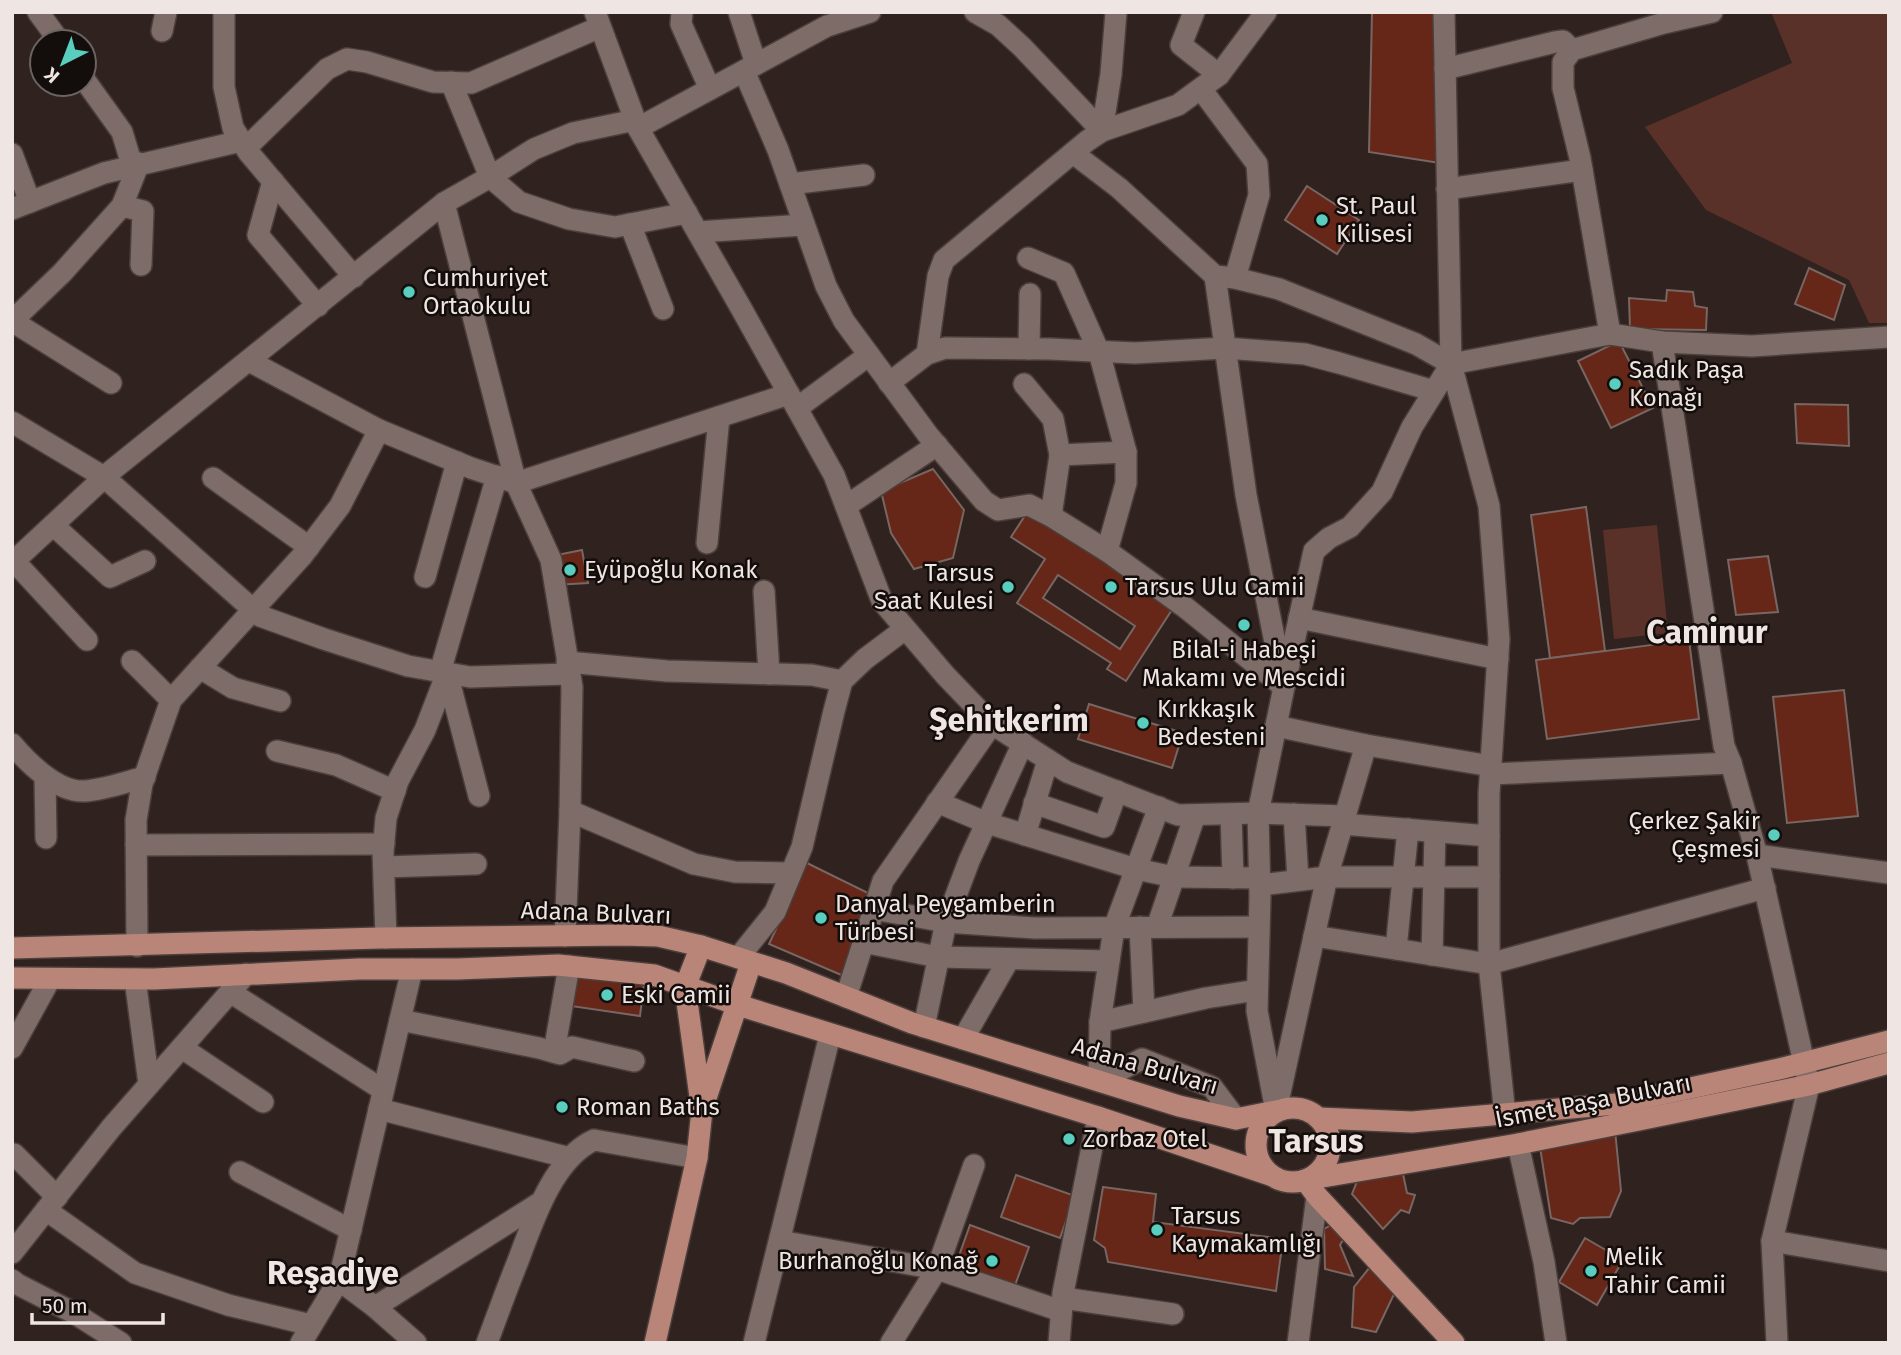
<svg xmlns="http://www.w3.org/2000/svg" width="1901" height="1355" font-family="'Fira Sans',sans-serif">
<style>
.green{fill:#5a3128}
.building{fill:#662719;stroke:#776662;stroke-width:2;fill-rule:evenodd}
.lines{fill:none;stroke-linecap:round;stroke-linejoin:round}
.minor-casing{stroke:#4b3f3c;stroke-width:24}
.major-casing{stroke:#4b3f3c;stroke-width:24}
.minor{stroke:#7d6c68;stroke-width:21}
.major{stroke:#b98578;stroke-width:21}
.poi-dot{fill:#59cebf;stroke:#130d0b;stroke-width:2.5}
.labels{text-anchor:middle;dominant-baseline:central;stroke-width:5;stroke-linejoin:round;paint-order:stroke}
.poi-label{font-size:24px;fill:#efe5e2;stroke:#130d0b;text-anchor:start}
.street-label{font-size:24px;fill:#efe5e2;stroke:#130d0b}
.district-label{font-size:32px;font-weight:bold;fill:#efe5e2;stroke:#130d0b}
</style>
<rect width="100%" height="100%" fill="#30221e"/>
<!-- green -->
<g class="green">
<polygon points="1771,12 1889,12 1889,323 1869,323 1849,280 1706,210 1645,127 1792,63"/>
<polygon points="1657,525 1668,633 1614,639 1603,530"/>
</g>
<!-- building -->
<g class="building">
<polygon points="1372,12 1440,12 1440,163 1369,152"/>
<polygon points="1307,186 1359,220 1337,254 1285,220"/>
<polygon points="1809,268 1845,285 1834,320 1795,304"/>
<polygon points="1667,290 1693,292 1695,306 1707,308 1706,330 1630,329 1629,298 1666,301"/>
<polygon points="1619,341 1653,408 1611,428 1578,361"/>
<polygon points="1795,404 1848,405 1849,446 1797,443"/>
<polygon points="933,469 964,510 953,558 914,569 891,533 881,491"/>
<polygon points="1586,507 1605,651 1550,658 1531,515"/>
<path d="M1028 511 1175 605 1126 681 1107 669 1111 663 1017 603 1045 559 1011 537ZM1058 575 1135 626 1120 649 1043 598Z"/>
<polygon points="582,550 588,583 555,585 552,556"/>
<polygon points="1768,556 1778,612 1736,615 1728,560"/>
<polygon points="1689,640 1699,719 1547,739 1536,660"/>
<polygon points="1844,690 1858,816 1787,823 1773,697"/>
<polygon points="1089,704 1183,733 1172,768 1078,739"/>
<polygon points="807,863 868,893 846,977 769,944"/>
<polygon points="575,973 644,983 640,1016 571,1006"/>
<polygon points="1615,1130 1621,1191 1610,1217 1580,1218 1573,1224 1551,1218 1540,1147"/>
<polygon points="1402,1169 1407,1193 1415,1195 1409,1213 1401,1210 1383,1229 1352,1194 1360,1174"/>
<polygon points="1016,1175 1075,1196 1060,1238 1001,1217"/>
<polygon points="1103,1187 1156,1194 1153,1222 1283,1239 1276,1291 1108,1262 1105,1248 1094,1240"/>
<polygon points="970,1225 1029,1247 1014,1288 955,1267"/>
<polygon points="1331,1225 1345,1237 1340,1245 1353,1276 1325,1269 1324,1229"/>
<polygon points="1585,1238 1623,1260 1597,1305 1559,1282"/>
<polygon points="1370,1267 1395,1292 1376,1332 1352,1327 1354,1287"/>
</g>
<g class="lines">
<defs>
<g id="minor">
<polyline points="38,12 60,42"/>
<polyline points="224,12 224,87 233,128 249,153 354,277"/>
<polyline points="595,12 638,128 741,308 834,475 882,601 945,675 992,724 1067,772 1178,815 1258,813 1345,816"/>
<polyline points="682,12 681,24 710,89"/>
<polyline points="739,12 756,64"/>
<polyline points="975,12 998,25 1022,47 1102,131"/>
<polyline points="1194,12 1181,45 1219,75"/>
<polyline points="1444,12 1451,364 1489,506 1499,639 1489,794 1489,964 1505,1115"/>
<polyline points="162,31 166,12"/>
<polyline points="1445,69 1555,42 1563,41 1572,50"/>
<polyline points="744,71 778,150 826,286 844,321 928,435 984,501 998,510 1029,505 1051,516 1107,551 1186,608 1284,687"/>
<polyline points="84,79 122,132 132,165"/>
<polyline points="451,82 490,177 519,202 569,219 615,227 687,213"/>
<polyline points="1201,89 1257,164 1259,195 1235,278"/>
<polyline points="638,128 827,26 870,12"/>
<polyline points="1102,131 1111,74 1116,12"/>
<polyline points="246,148 327,69 347,59 367,62 433,82 471,83 600,27"/>
<polyline points="1073,153 1119,188 1215,276 1235,278 1279,289 1416,344 1451,364 1610,334 1662,342 1752,346 1889,337"/>
<polyline points="12,154 30,202"/>
<polyline points="273,181 258,235 318,306"/>
<polyline points="790,184 864,175"/>
<polyline points="1447,189 1582,170"/>
<polyline points="444,203 516,483 551,560 572,687 570,811 565,936"/>
<polyline points="122,206 143,211 141,265"/>
<polyline points="12,209 104,173 241,141"/>
<polyline points="630,224 663,309"/>
<polyline points="698,232 804,225"/>
<polyline points="1028,258 1064,273 1099,352 1126,452 1126,483 1107,551"/>
<polyline points="1215,276 1246,495 1282,678"/>
<polyline points="1610,334 1580,158 1563,88 1563,62 1572,50 1664,23 1712,12"/>
<polyline points="1662,342 1724,746 1731,763 1757,855 1809,1085 1772,1241 1777,1343"/>
<polyline points="1029,349 1030,294"/>
<polyline points="927,354 938,276 944,260 1087,141 1102,131 1178,105 1219,75 1266,12"/>
<polyline points="249,361 379,430 471,468 516,483 789,394"/>
<polyline points="111,383 12,321 62,273 122,206 139,163"/>
<polyline points="889,383 927,354 945,348 1050,349 1135,353 1225,348 1305,354 1339,363 1434,391"/>
<polyline points="1024,384 1053,419 1060,455 1051,516"/>
<polyline points="797,408 869,355"/>
<polyline points="12,422 104,477 260,616 324,639 408,666 470,677 569,674"/>
<polyline points="1060,455 1126,452"/>
<polyline points="213,478 309,547"/>
<polyline points="846,506 937,445"/>
<polyline points="53,525 110,577 145,561"/>
<polyline points="707,543 719,417"/>
<polyline points="14,561 87,640"/>
<polyline points="12,563 111,471 444,203 490,177 534,149 573,133 635,120"/>
<polyline points="425,577 457,462"/>
<polyline points="764,591 769,674"/>
<polyline points="1299,618 1498,659"/>
<polyline points="132,661 171,700"/>
<polyline points="567,662 667,671 812,675 842,681"/>
<polyline points="200,668 233,688 280,701"/>
<polyline points="440,672 497,476"/>
<polyline points="447,673 479,796"/>
<polyline points="1276,726 1366,745 1491,766"/>
<path d="M12 744C28 763 58 793 85 791 103 790 126 782 145 777"/>
<polyline points="277,751 336,765 395,791"/>
<polyline points="1491,774 1731,763"/>
<polyline points="45,776 46,838"/>
<polyline points="937,802 987,823 1136,869 1174,877 1260,878"/>
<polyline points="1034,803 1104,827 1117,791"/>
<polyline points="1159,807 1114,928 1100,1022 1099,1081 1142,1059 1212,1087 1236,1119"/>
<polyline points="570,811 694,864 735,872 791,873"/>
<polyline points="1231,814 1233,878"/>
<polyline points="1294,814 1298,880"/>
<polyline points="1342,824 1489,836"/>
<polyline points="1025,835 1048,760"/>
<polyline points="136,845 384,844"/>
<polyline points="1757,855 1889,873"/>
<polyline points="384,867 476,864"/>
<polyline points="1260,885 1327,877 1489,877"/>
<polyline points="873,909 946,922 1035,928 1259,927"/>
<polyline points="1140,927 1144,1012"/>
<polyline points="1157,927 1195,815"/>
<polyline points="1314,936 1489,964 1765,888"/>
<polyline points="386,938 383,852 386,818 398,781 425,730 447,673"/>
<polyline points="863,942 938,957 1109,961"/>
<polyline points="137,946 136,820 142,784 171,700 302,556 340,506 379,430"/>
<polyline points="1396,949 1408,829"/>
<polyline points="1432,955 1435,832"/>
<polyline points="738,958 775,912 802,847 834,711 842,681 865,659 905,629"/>
<polyline points="135,979 149,1084"/>
<polyline points="230,992 383,1090"/>
<polyline points="846,997 883,881 992,724"/>
<polyline points="400,1020 539,1048 560,1054 572,1047 634,1061"/>
<polyline points="1100,1022 1206,998 1257,990"/>
<polyline points="924,1027 946,922 969,861 1023,743"/>
<polyline points="963,1039 1009,959"/>
<polyline points="12,1048 50,979"/>
<polyline points="182,1048 263,1102"/>
<polyline points="554,1052 569,966"/>
<polyline points="1278,1102 1327,877 1366,745"/>
<polyline points="379,1109 570,1158"/>
<polyline points="1276,1111 1257,1011 1260,897 1258,813 1284,687 1314,551 1329,538 1350,527 1382,492 1412,427 1451,364"/>
<polyline points="1518,1144 1544,1262 1556,1343"/>
<polyline points="14,1154 57,1197"/>
<polyline points="240,1172 351,1230"/>
<polyline points="46,1210 135,1273 228,1305 311,1325"/>
<polyline points="780,1241 937,1269 1061,1311"/>
<polyline points="1772,1241 1889,1261"/>
<polyline points="12,1253 111,1128 246,974"/>
<polyline points="12,1280 17,1284 74,1313 121,1343"/>
<polyline points="339,1280 375,1307 416,1343"/>
<polyline points="1063,1298 1173,1314"/>
<polyline points="375,1307 541,1202"/>
<polyline points="301,1343 339,1280 412,969"/>
<path d="M487 1343C497 1316 507 1288 518 1261 533 1221 553 1159 594 1140L697 1158"/>
<polyline points="754,1343 830,1035"/>
<polyline points="891,1343 937,1269 974,1165"/>
<polyline points="1059,1343 1063,1293 1098,1117"/>
<polyline points="1298,1343 1317,1196"/>
</g>
<g id="major">
<polyline points="701,946 685,987 701,1104"/>
<polyline points="12,948 380,938 622,935 658,936 701,946 786,973 912,1023 1179,1106 1236,1119 1276,1111"/>
<polyline points="12,978 154,979 359,969 457,969 558,965 654,975 738,1005 1098,1117 1270,1175"/>
<circle cx="1293" cy="1145" r="37"/>
<polyline points="1318,1118 1412,1122 1616,1104 1779,1069 1889,1041"/>
<polyline points="1305,1180 1518,1144 1639,1120 1809,1085 1889,1063"/>
<polyline points="1305,1180 1317,1196 1454,1343"/>
<polyline points="655,1343 697,1158 702,1110 751,963"/>
</g>
</defs>
<!-- minor casing -->
<use href="#minor" class="minor-casing"/>
<!-- major casing -->
<use href="#major" class="major-casing"/>
<!-- minor -->
<use href="#minor" class="minor"/>
<!-- major -->
<use href="#major" class="major"/>
</g>
<!-- markers -->
<g class="poi-dot">
<circle cx="1322" cy="220" r="7"/>
<circle cx="409" cy="292" r="7"/>
<circle cx="1615" cy="384" r="7"/>
<circle cx="570" cy="570" r="7"/>
<circle cx="1008" cy="587" r="7"/>
<circle cx="1111" cy="587" r="7"/>
<circle cx="1244" cy="625" r="7"/>
<circle cx="1143" cy="723" r="7"/>
<circle cx="1774" cy="835" r="7"/>
<circle cx="821" cy="918" r="7"/>
<circle cx="607" cy="995" r="7"/>
<circle cx="562" cy="1107" r="7"/>
<circle cx="1069" cy="1139" r="7"/>
<circle cx="1157" cy="1230" r="7"/>
<circle cx="992" cy="1261" r="7"/>
<circle cx="1591" cy="1271" r="7"/>
</g>
<g class="labels">
<!-- poi labels -->
<g class="poi-label">
<text x="1336" y="206">St. Paul<tspan x="1336" dy="28">Kilisesi</tspan></text>
<text x="423" y="278">Cumhuriyet<tspan x="423" dy="28">Ortaokulu</tspan></text>
<text x="1629" y="370">Sadık Paşa<tspan x="1629" dy="28">Konağı</tspan></text>
<text x="584" y="570">Eyüpoğlu Konak</text>
<text x="994" y="573" text-anchor="end">Tarsus<tspan x="994" dy="28">Saat Kulesi</tspan></text>
<text x="1125" y="587">Tarsus Ulu Camii</text>
<text x="1244" y="650" text-anchor="middle">Bilal-i Habeşi<tspan x="1244" dy="28">Makamı ve Mescidi</tspan></text>
<text x="1157" y="709">Kırkkaşık<tspan x="1157" dy="28">Bedesteni</tspan></text>
<text x="1760" y="821" text-anchor="end">Çerkez Şakir<tspan x="1760" dy="28">Çeşmesi</tspan></text>
<text x="835" y="904">Danyal Peygamberin<tspan x="835" dy="28">Türbesi</tspan></text>
<text x="621" y="995">Eski Camii</text>
<text x="576" y="1107">Roman Baths</text>
<text x="1083" y="1139">Zorbaz Otel</text>
<text x="1171" y="1216">Tarsus<tspan x="1171" dy="28">Kaymakamlığı</tspan></text>
<text x="1605" y="1257">Melik<tspan x="1605" dy="28">Tahir Camii</tspan></text>
<text x="978" y="1261" text-anchor="end">Burhanoğlu Konağ</text>
</g>
<!-- street labels -->
<g class="street-label">
<text transform="translate(596 913) rotate(2)">Adana Bulvarı</text>
<text transform="translate(1145 1066) rotate(16)">Adana Bulvarı</text>
<text transform="translate(1593 1101) rotate(-11)">İsmet Paşa Bulvarı</text>
</g>
<!-- district labels -->
<g class="district-label">
<text x="1707" y="632">Caminur</text>
<text x="1009" y="720">Şehitkerim</text>
<text x="1316" y="1141">Tarsus</text>
<text x="333" y="1273">Reşadiye</text>
</g>
</g>
<!-- border -->
<rect width="1901" height="1355" fill="none" stroke="#efe5e2" stroke-width="28"/>
<!-- north arrow -->
<g transform="translate(63 63) rotate(222)"><circle r="33" fill="#130d0b" stroke="#6b6361" stroke-width="2"/>
<path d="M0-5L12 26L0 18L-12 26Z" fill="#59cebf"/>
<text y="-10" font-size="19" font-weight="bold" text-anchor="middle" fill="#efe5e2">K</text>
</g>
<!-- scale -->
<path d="M32 1313v10h131v-10" fill="none" stroke="#efe5e2" stroke-width="3.5"/>
<text x="42" y="1313" font-size="21" fill="#efe5e2" stroke="#130d0b" stroke-width="5" paint-order="stroke">50 m</text>
</svg>
